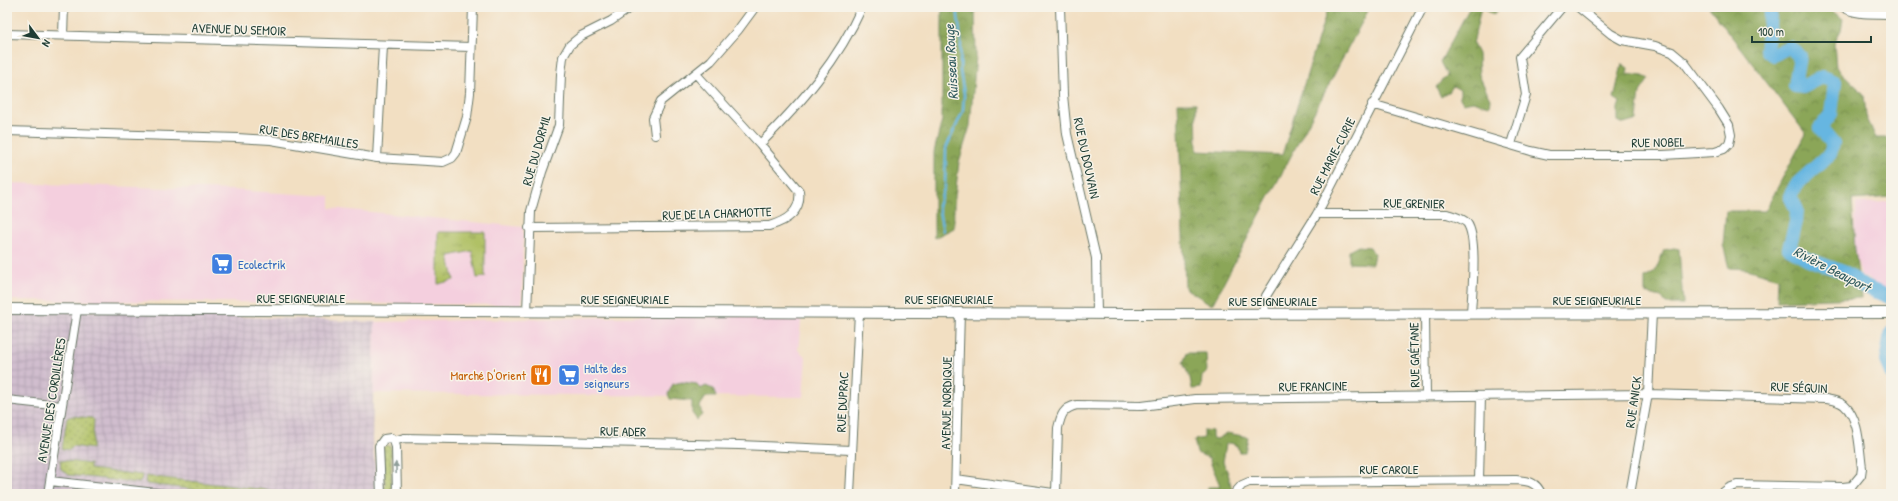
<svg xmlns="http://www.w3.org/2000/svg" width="1898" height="501" font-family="'Patrick Hand',sans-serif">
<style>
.built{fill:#f4cfde}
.industrial{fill:url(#industrial-grid)}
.grass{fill:url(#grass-dots);stroke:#677e4c}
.forest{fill:url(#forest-crowns);stroke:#557246}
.park{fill:url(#park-tufts);stroke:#677e4c}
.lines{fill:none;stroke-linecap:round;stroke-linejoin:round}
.stream{stroke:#66b6e1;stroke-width:2.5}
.river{stroke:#66b6e1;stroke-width:14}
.minor-casing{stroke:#697666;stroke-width:10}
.tertiary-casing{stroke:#697666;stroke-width:12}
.minor{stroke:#fff;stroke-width:8}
.tertiary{stroke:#fff;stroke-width:10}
.oneway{fill:#8f9e9a}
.labels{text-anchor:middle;stroke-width:3;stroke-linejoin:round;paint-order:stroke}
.street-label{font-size:13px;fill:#1f3d34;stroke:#f7f3e8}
.shop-label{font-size:13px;fill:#366cbe;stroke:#f7f3e8;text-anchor:start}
.food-label{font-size:13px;fill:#c56008;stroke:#f7f3e8;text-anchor:end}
.water-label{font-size:14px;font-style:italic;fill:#315b5f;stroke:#f7f3e8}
</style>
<defs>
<pattern id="industrial-grid" width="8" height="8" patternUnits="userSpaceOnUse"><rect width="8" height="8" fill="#d0bdce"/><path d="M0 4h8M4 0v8" fill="none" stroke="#b2a3b2"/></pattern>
<pattern id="grass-dots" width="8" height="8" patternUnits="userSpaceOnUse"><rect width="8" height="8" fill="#afc063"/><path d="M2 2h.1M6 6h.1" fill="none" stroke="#8e9d52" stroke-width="1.8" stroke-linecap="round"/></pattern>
<pattern id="forest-crowns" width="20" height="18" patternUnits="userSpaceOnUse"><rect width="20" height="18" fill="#8ba659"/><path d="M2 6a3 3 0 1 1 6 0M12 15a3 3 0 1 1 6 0" fill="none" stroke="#71884a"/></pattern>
<pattern id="park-tufts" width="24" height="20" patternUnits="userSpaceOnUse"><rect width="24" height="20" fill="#afc063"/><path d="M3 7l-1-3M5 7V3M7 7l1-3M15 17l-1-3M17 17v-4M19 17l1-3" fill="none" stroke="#8e9d52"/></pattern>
</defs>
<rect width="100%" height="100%" fill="#f7f3e8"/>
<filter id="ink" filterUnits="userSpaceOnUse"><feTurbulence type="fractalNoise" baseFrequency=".025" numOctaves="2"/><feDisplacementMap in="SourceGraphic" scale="8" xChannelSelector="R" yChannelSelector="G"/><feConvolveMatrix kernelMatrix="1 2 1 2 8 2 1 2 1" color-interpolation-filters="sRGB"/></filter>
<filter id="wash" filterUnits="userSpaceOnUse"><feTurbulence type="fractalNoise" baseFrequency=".012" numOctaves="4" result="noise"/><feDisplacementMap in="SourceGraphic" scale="16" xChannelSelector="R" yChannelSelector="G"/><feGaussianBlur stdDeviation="0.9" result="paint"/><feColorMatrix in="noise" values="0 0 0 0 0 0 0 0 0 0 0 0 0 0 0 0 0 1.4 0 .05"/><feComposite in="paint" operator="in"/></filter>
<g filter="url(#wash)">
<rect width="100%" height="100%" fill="#f2dfc2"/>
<path class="built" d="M7,183L232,190L330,196V208L523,227L522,305L7,300Z
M1891,202V293L1861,275L1854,247L1856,203Z
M802,313L798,350L806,357L803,397L373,393L375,322Z"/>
<path class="industrial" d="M7,309L77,310L375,322L372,442L379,494H7Z"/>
<path class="grass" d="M72,416L92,418L94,420L92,449L73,446L70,450L62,449L67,418Z
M386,445L390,446L391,449L392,494H385L383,448Z
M60,460L90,464V469L142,475L141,481L139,483L69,475L61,469Z
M146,476L276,491L275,494H233L147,484L145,482Z"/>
<path class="forest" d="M942,7H975L976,56L970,126L959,162L954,205V228L934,238V152L942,120Z
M1328,7H1370L1212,305L1185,288L1178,103H1196L1197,151L1282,155Z
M1470,7H1499L1494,15L1481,7L1473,44L1478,54L1479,75L1490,99L1489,106L1473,101L1463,103L1460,98V90L1453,86L1449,92L1441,97L1436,87L1447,75L1440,62Z
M1709,7H1827L1843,19L1841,30L1834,43L1836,67L1864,94L1866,116L1876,138H1891V197L1852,200L1855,250L1861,298L1777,301L1778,278L1746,269L1729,268L1723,244L1726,211H1765L1806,134Z
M1622,64L1628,68L1627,74L1643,76L1649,79L1640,92L1637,120L1624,124L1618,121V108L1620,102L1614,98Z
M1358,246L1370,247L1374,254L1372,264L1349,263V251Z
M1674,248L1679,249L1683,304H1666L1661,297L1645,293V278L1655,272L1664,250Z
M1187,353H1206L1207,373L1202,376L1201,388L1192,389L1190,378L1183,363Z
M682,382L697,384L700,389L706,386L713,389L716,397H706L700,406L702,415L697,420L692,413V401L670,399L668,394L673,384Z
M1204,430L1212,431V438L1217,439L1227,433L1248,437L1245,452H1239L1237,446L1231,443L1226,444L1223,462L1228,473L1233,494H1207L1208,487H1220C1218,477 1212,469 1209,458L1197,453L1194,440L1204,438Z"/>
<path class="park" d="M438,232H485V277L477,278L472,251L449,256L454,280L438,284Z"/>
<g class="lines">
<path class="stream" d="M943,231L938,206L945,186L946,148L963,111L964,94L960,71L961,42L957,7"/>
<path class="river" d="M1771,7L1766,50L1773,55L1789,47L1800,56L1795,86L1803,87L1822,77L1835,82L1831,114L1820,128L1833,144L1830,154L1796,185L1790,196L1797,210L1796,222L1789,248L1808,259L1846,273L1863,286L1889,297
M1891,333L1886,361L1891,373"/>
</g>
</g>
<g filter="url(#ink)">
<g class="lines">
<g class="minor-casing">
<path id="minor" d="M1060,7L1063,95L1067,134L1096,258L1097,314
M1843,7C1856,16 1876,13 1891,14
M7,34L471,47
M63,35L64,7
M1372,104L1531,151L1549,155H1663L1715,152L1724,149L1729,144L1731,135L1729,125L1719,109L1684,62L1672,52L1655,46L1622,40L1611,34L1578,7
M7,131L237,138L271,140L377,158L443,162L452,158L456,153L467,117L470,93L473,7
M655,135L653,118L661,101L711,61L738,30L755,7
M760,144C801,103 838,61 862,7
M1511,144L1526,95L1520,57L1562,7
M377,158L383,46
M1317,214H1447C1453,216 1462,218 1467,223C1478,238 1472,293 1471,313
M529,228L769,226C786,221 802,212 799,191L760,144L696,74
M527,312L531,211L542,172L559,125L561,74L563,57L570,45L581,36L611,21L631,7
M1425,313L1426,397
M1264,314L1266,296L1317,214L1423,7
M7,400L61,406
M394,441L404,438L739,445L851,450
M956,479L1060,494
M1479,480L1481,396
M50,481L165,494
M1056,493L1058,428C1061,415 1063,408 1077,405L1142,406L1195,399L1648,394L1826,399C1832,400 1839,401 1844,405C1860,419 1859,448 1862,468L1861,475L1852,486L1843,487L1737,485L1729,488L1721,494
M48,494L77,310
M381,494L379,446L384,439L391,438L394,441L396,447L397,494
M850,494L859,312
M955,494L960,312
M1234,494L1242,485L1249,482L1516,480C1528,481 1537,482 1541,494
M1630,494L1648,394L1652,313"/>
</g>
<g class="tertiary-casing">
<path id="tertiary" d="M7,309L1131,314L1891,313"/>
</g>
<use href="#minor" class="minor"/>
<use href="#tertiary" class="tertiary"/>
</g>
<defs><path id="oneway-solid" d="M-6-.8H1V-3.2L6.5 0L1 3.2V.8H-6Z"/></defs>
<use class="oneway" href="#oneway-solid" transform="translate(396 468) rotate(-92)"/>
</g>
<defs>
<g id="supermarket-square" transform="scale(1.15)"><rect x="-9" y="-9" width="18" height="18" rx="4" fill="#3f7fe0" stroke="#f7f3e8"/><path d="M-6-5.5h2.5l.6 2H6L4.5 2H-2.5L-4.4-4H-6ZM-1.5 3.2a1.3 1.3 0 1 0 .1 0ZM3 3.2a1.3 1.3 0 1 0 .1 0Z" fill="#fff"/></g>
<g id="restaurant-square" transform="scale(1.15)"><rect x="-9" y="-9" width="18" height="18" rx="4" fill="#e8710a" stroke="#f7f3e8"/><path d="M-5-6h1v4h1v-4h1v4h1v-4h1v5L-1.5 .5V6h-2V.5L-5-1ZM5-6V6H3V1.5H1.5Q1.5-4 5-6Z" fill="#fff"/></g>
</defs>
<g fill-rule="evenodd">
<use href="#supermarket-square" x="222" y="264"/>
<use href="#restaurant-square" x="541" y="375"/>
<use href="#supermarket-square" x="569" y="375"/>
</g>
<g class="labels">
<g class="street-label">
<text transform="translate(239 29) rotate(2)" y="5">AVENUE DU SEMOIR</text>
<text transform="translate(309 136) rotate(9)" y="5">RUE DES BREMAILLES</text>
<text transform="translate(1658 142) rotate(-1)" y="5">RUE NOBEL</text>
<text transform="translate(536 150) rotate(-74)" y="5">RUE DU DORMIL</text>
<text transform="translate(1332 156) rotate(-63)" y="5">RUE MARIE-CURIE</text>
<text transform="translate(1087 158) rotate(78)" y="5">RUE DU DOUVAIN</text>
<text transform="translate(1414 203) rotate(1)" y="5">RUE GRENIER</text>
<text transform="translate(717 213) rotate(-2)" y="5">RUE DE LA CHARMOTTE</text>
<text x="301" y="303">RUE SEIGNEURIALE</text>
<text x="625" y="304">RUE SEIGNEURIALE</text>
<text x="949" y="304">RUE SEIGNEURIALE</text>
<text x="1597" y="305">RUE SEIGNEURIALE</text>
<text x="1273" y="306">RUE SEIGNEURIALE</text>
<text transform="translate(1414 355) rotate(-91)" y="5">RUE GAÉTANE</text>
<text transform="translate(1313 386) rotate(-1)" y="5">RUE FRANCINE</text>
<text transform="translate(1799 387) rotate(2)" y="5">RUE SÉGUIN</text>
<text transform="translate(51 400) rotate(-81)" y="5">AVENUE DES CORDILLÈRES</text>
<text transform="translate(842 402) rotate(-87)" y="5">RUE DUPRAC</text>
<text transform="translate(1633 402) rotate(-82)" y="5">RUE ANICK</text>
<text transform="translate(946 403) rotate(-89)" y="5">AVENUE NORDIQUE</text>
<text transform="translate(623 431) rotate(1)" y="5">RUE ADER</text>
<text x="1389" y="474">RUE CAROLE</text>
</g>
<g class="shop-label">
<text x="238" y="269">Ecolectrik</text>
<text x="584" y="373">Halte des<tspan x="584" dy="15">seigneurs</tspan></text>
</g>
<g class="food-label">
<text x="526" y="380">Marché D'Orient</text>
</g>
<g class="water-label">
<text transform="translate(951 62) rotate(-93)" y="5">Ruisseau Rouge</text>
<text transform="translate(1832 269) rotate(27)" y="5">Rivière Beauport</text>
</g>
</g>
<rect width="1898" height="501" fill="none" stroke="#f7f3e8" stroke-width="24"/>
<g transform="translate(38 38) rotate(122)" stroke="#f7f3e8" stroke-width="3" paint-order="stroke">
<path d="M0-3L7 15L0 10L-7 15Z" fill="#1f3d34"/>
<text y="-6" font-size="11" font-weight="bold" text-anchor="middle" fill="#1f3d34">N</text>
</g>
<path d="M1752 36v6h119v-6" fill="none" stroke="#1f3d34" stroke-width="2"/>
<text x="1758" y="36" font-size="12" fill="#1f3d34" stroke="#f7f3e8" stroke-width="3" paint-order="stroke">100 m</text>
</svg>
